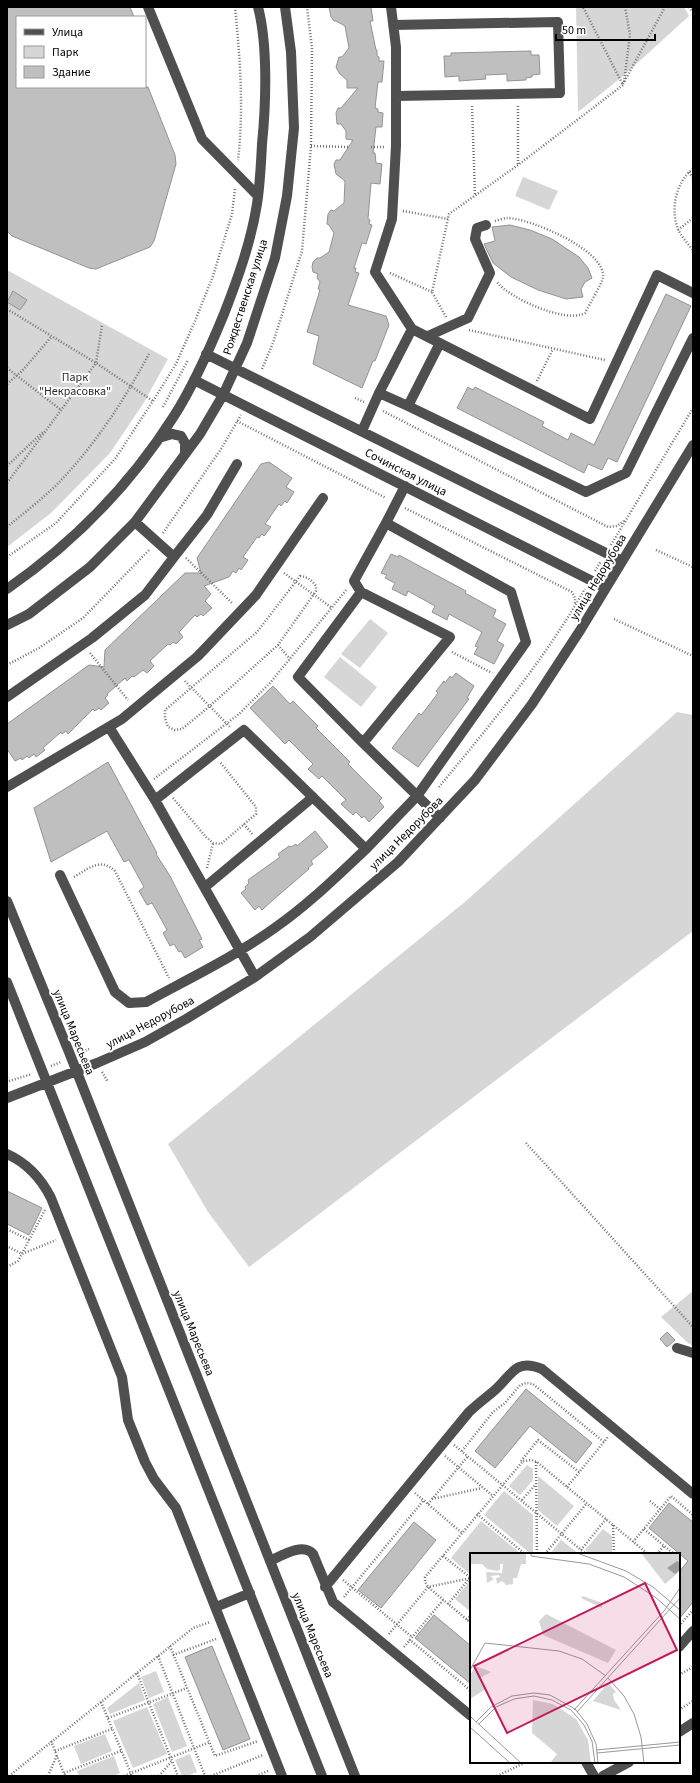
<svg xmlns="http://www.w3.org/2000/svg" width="700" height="1783" font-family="'Source Sans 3',sans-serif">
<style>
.green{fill:#d6d6d6}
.building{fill:#bfbfbf;stroke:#939393}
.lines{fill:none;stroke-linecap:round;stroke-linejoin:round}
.path{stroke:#717171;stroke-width:2.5;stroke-dasharray:1 2;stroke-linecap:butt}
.minor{stroke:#4f4f4f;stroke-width:10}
.labels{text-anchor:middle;stroke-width:4;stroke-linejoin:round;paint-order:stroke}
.street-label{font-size:12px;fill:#000;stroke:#fff}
.park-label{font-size:12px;fill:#2d2d2d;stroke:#fff}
.inset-road{fill:none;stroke:#999;stroke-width:1}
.view{fill:#c2185b;fill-opacity:0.15;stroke:#c2185b;stroke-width:2}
.inset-edge{fill:none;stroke:#000;stroke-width:2}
</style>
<rect width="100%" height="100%" fill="#fff"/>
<path class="green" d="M576,7H684L689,16L622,77L578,112Z
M523,177L558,191L549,210L515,196Z
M7,270L168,359L143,404L110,453L51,513L7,547Z
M370,619L388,633L360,668L341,654Z
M340,657L377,687L361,707L324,677Z
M677,712L693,715V931L249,1267L208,1212L168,1144L466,901Z
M693,1291V1346L688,1343L661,1317Z
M527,1465L533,1469V1480L520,1495L509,1486Z
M538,1476L574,1506L557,1526L538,1510Z
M504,1491L533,1515V1554H531L484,1515Z
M481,1521L521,1554H471V1575L451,1558Z
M603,1529L612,1536V1554H590L585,1550Z
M561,1540L579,1554H550Z
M469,1582L471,1583V1612L455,1599Z
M156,1671L164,1692L149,1698L141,1677Z
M139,1683L145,1700L110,1714L107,1708Z
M168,1697L187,1746L172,1752L153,1704Z
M147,1707L167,1754L133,1768L113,1721Z
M105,1734L112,1751L81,1764L74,1746Z
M190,1754L197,1772L187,1776H182L175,1760Z
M114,1756L120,1773L113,1776H79L77,1771Z"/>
<path class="building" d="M7,7H130L134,17H17V87H148L175,155L176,164L154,241L150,247L96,269L89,268L12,236L7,231Z
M329,7H371L373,21H370L376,50H377V56L379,57V61H384L382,82H378L375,108L378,109V112L383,113L382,127H376L373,153H375L376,163L382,164L380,184L371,183L368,219L370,220L369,224L372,225L366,244L362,243L354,268H356L355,272L359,273L348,305L386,316L389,325L375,361H373L362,388L313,364L319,336L307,332L320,290L318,289L320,282L317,278L318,274L313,272L312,267L313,262L317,258H320L329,252L334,233L329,225L327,224L328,214L331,210L334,211L344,203L345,181L336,174L334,164L336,160H340L353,140L346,139V131L341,124H337L336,113L338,108H341L358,88H347V80L339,73L336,67L339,57H342L349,48L345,26L336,21H334L331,17Z
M531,51V55H539L540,74L532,75V77L526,78V80L507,81V74L485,75L486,79L472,80L459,81V76L445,77L444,56H451V53Z
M510,225L530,230L552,239L579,257L588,268L592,278L585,282L581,289L583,297L566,299L538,290L511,277L493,263L484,244L495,241L492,227Z
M13,291L27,300L20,310L7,302Z
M666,294L691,306L617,462L608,458L602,470L588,464L584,473L457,408L468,387L473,390L475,387L544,422L542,426L568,440L571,433L594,445Z
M269,462L292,478L286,487L294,492L287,503L285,501L281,506L279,504L265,524L271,527L264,536L262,534L259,538L257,537L243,557L248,560L241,570L239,568L236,573L233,571L229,577L204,586L211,594L205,601L212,608L203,616L201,614L197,617L195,615L179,632L183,637L176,644L173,642L170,645L168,644L150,661L154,666L147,673L143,670L134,677L132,676L127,681L125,678L107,694L108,695L105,698L109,703L101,710L99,708L95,711L93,709L68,734L66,731L62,734L61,732L43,748L45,750L36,757L34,754L29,758L27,756L22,760L21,758L15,761L7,749V724L89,665L104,667L105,650L185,573H201L197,558L261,464Z
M391,554L398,557L399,555L423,568L466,591L465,593L496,610L493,617L506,624L497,641L504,645L494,664L474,654L478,647L475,646L482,632L449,614L447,620L432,612L435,606L408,591L406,596L392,589L395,583L385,578L387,575L381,573Z
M456,673L474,686L467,698L469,699L418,767L392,748L419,713L421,715L426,709L438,693L436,691L444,681L445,683L450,676L452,678Z
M273,686L290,704L293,701L318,726L316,728L350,762L348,764L382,798L379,801L384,807L369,822L364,816L362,818L356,812L353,815L341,804L346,800L322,776L319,779L308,769L313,764L289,740L285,744L250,708Z
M108,762L157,853L156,854L170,876L202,939L199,940L203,947L185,958L181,951L179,952L174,944L170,946L163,933L167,930L156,910L152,903L147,905L139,891L144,887L129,860L124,862L107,831L51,862L34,808Z
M315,831L328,847L311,861L313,864L308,868L309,869L273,900L262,910L259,906L255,910L241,893L246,889L245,887L249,883L248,880L280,857L278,854L289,846L291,847L296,844L297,846Z
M7,1191L42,1208L29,1235L7,1224Z
M667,1332L675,1340L667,1347L660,1339Z
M526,1389L592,1443L576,1463L530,1426L495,1468L475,1451Z
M669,1503L693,1522V1602L679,1619V1572L688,1561L649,1528Z
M414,1522L436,1540L381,1608L358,1590Z
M434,1615L471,1646V1684L415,1638Z
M212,1646L250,1739L223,1750L185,1657Z"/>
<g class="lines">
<path class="path" d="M235,7C240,57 244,110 238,160
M689,7L693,12
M624,82L630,35L625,7
M623,84L665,7
M472,106L475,195
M311,146L348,147
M371,147H386
M518,164V105
M693,169C676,181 670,210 678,229C681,236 688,244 693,250
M689,172L693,178
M403,211L448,219
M495,221C499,220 504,218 507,218C529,218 606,250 603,277C602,284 589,305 585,313C566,324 509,298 497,282
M678,230L693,218
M390,273L432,292
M7,309L96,363L153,401
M446,317L432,292L449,214L518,165L623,85L583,7
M469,330L605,360
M7,368L61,410
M262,369L273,343L302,251L311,146L312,48L307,7
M537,381L553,349
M7,384L22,371L52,336
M355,398L364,402
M163,407L188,360
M383,411L608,527L617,526L624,521
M237,421L386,498
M7,466L44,431
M7,483L96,363L102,325
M405,508L572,592L575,598V605
M7,527C26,511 48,495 65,476C99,439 126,397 150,352
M163,533L221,449L241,415
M611,545L693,408
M656,550L693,567
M7,557L56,523L115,459L153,401L176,364L195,321L213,276L232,214L235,189
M186,558L233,604
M595,571L601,561
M284,573L332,608
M300,576C308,577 311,580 316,586V591L278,645L210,706L182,729L175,730L168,727L165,718V710L257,632Z
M614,619L693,656
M278,645L290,659
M452,652L492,673
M90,653L128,700
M7,665L39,648L83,618L150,549
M185,681L230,727
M154,779L239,714L270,683L347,589
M439,787C490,725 545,659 585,589
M173,798L206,837L213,843L221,844L256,814V807L220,762
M244,824L253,835
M207,868L213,843
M74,877C88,869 100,857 115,871L169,978
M80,1053L89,1049
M51,1066L61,1062
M102,1072L108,1082
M7,1077L8,1076
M9,1081L32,1074
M526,1143L693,1327
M7,1229L29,1240L22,1254L7,1246
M29,1240L45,1210
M7,1267L18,1261L22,1254L56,1240
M454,1445L586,1554
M462,1451L493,1412L505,1403L520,1385L526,1383L533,1384L604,1442
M445,1456L493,1496
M521,1461L538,1440L579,1472
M536,1462L537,1554
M567,1487L608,1437
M415,1493L462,1533
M432,1499L482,1488
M522,1500L536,1484
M650,1501L660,1509
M428,1504L468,1456
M477,1514L525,1554
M613,1525L614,1554
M644,1529L674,1554
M633,1542L671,1496L693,1515
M581,1550L606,1519
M545,1554L587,1503
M657,1554L664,1546
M443,1556L471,1578
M679,1558L680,1559L679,1561
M343,1580L412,1637
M344,1597L423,1501
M443,1600L410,1640L471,1691
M448,1604L470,1578
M467,1620L471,1615
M471,1623L428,1587L425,1582V1577L523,1461L532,1460L537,1462L648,1554
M679,1626L693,1610
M389,1634L428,1587L471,1578
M170,1646L215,1756L258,1741
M404,1647L410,1640
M173,1655L216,1639
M158,1656L205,1776
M137,1673L178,1776
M679,1675L693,1667
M101,1702L132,1776
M679,1710L693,1701
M108,1718L187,1688
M51,1741L65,1776
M55,1751L112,1729
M64,1773L121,1751
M9,1776L193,1628L210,1622
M48,1776L57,1755
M124,1776L210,1742
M151,1776H158
M159,1776L172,1761
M211,1776L263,1755
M256,1776L268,1771
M497,1776L526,1762"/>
<path class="minor" d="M148,7L202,139L258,196
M393,25L558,22L560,93L396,96
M412,329L590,419L657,275L693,293
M428,336L468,318L490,273L475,239L477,228L486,225
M206,354L622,561
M194,380L606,588
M379,393L408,406L440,343
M408,406L586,492L626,473L693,338
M362,431L379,393L412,329L375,272L392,219L396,146V47L391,7
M159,438L172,434L181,436L185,443V454
M174,557L207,515L237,464
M7,589C73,543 131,484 174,416C194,385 210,348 224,314C238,278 251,242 257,204C260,185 261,164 262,144C266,105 268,45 258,7
M361,592L354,581L386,523
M7,625L29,614L90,567L135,522L200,434L223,395L247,343L275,258L287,196L294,128L291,52L285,7
M7,697L92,638L145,595L174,557L135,522
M109,727L155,800
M363,743L298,677L361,592L450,637L363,743L440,818
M7,787L122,719L198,656L256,595L323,498
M60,875L115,992L129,1003L146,1002C190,978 236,956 276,927C309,904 337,876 366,849
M205,887L313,797
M7,901L69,1052L355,1776
M255,977L155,800L244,730L366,849L417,796L526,642L511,592L386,523L405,486
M7,982L322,1776
M7,1098L97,1063L145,1042L186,1019L255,977L310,937L398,862L475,780L532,704L581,629L693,445
M7,1154C27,1163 41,1178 51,1198L122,1377L128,1420L145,1462L154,1479L176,1508L282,1776
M677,1348L693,1353
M270,1561C281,1556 303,1542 313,1554L333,1602L471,1716
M325,1587L469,1412C477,1404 487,1397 495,1390C512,1375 515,1358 542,1369L693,1494
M216,1607L250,1593
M679,1647L693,1631
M679,1732L693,1723
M586,1762L594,1776
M603,1776L629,1762"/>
</g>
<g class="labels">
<g class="street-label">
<text transform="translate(245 297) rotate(-72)" y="4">Рождественская улица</text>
<text transform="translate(406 472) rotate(27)" y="4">Сочинская улица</text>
<text transform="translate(598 577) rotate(-59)" y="4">улица Недорубова</text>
<text transform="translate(406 833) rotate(-45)" y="4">улица Недорубова</text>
<text transform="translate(150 1022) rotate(-28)" y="4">улица Недорубова</text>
<text transform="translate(74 1032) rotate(68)" y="4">улица Маресьева</text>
<text transform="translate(194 1333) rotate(68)" y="4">улица Маресьева</text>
<text transform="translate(313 1635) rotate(68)" y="4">улица Маресьева</text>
</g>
<g class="park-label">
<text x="75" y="381">Парк<tspan x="75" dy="14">"Некрасовка"</tspan></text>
</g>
</g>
<g transform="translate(470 1553)">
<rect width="210" height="210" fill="#fff"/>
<path d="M0,0H56V11H51L47,25H43V31L36,32L32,28L27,31L26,25L30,24L29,22L20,23L24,26L17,30L16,19L32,20L33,11H30V17L27,18L17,16L12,11H0ZM171,0H210V10L205,9L202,18L206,20L210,18L195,31ZM113,43L132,50V55L111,45ZM76,61L146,97L138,110L73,82L69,68ZM6,113L21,119L10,125L16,136L0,146V122ZM138,130L146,139L143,141L144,147L151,157L123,148ZM63,147L83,151L106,166L118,187L121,210H80L87,201L62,180Z" fill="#d6d6d6"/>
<path d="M207,8L210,10V17L205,21L197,15Z" fill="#9d9d9d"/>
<path class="inset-road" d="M61,0V3L119,11L154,24L185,44L210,66M107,0L156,18L183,34L210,57M0,117L15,90L89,98L112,106L136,123M138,125L154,143L164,161L171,184L174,210M104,157L194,58L210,35M107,159L210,45M0,163L51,210M6,169L21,154L42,143L64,140L80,142L105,156L117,171L126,191L128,210M9,171L26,154L44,146L64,143L82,147L101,157L114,172L122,188L125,210M0,174L40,210M127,197L210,189M127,200L210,192"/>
<path class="view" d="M175,30L207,97L37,180L4,113Z"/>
<rect width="210" height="210" class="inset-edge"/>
</g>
<rect width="700" height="1783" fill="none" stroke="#000000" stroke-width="16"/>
<rect x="16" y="16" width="130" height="72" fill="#ffffff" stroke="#999999"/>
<rect x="24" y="29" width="20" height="6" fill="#4f4f4f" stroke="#999999"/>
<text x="52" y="36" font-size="12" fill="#000000">Улица</text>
<rect x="24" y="46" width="20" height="12" fill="#d6d6d6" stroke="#999999"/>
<text x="52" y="56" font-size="12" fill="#000000">Парк</text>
<rect x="24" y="66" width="20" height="12" fill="#bfbfbf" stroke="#999999"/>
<text x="52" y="76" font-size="12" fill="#000000">Здание</text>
<path d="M556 34v6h99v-6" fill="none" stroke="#000000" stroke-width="2"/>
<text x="562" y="34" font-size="12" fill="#000000" stroke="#ffffff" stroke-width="3" paint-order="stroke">50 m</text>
</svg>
